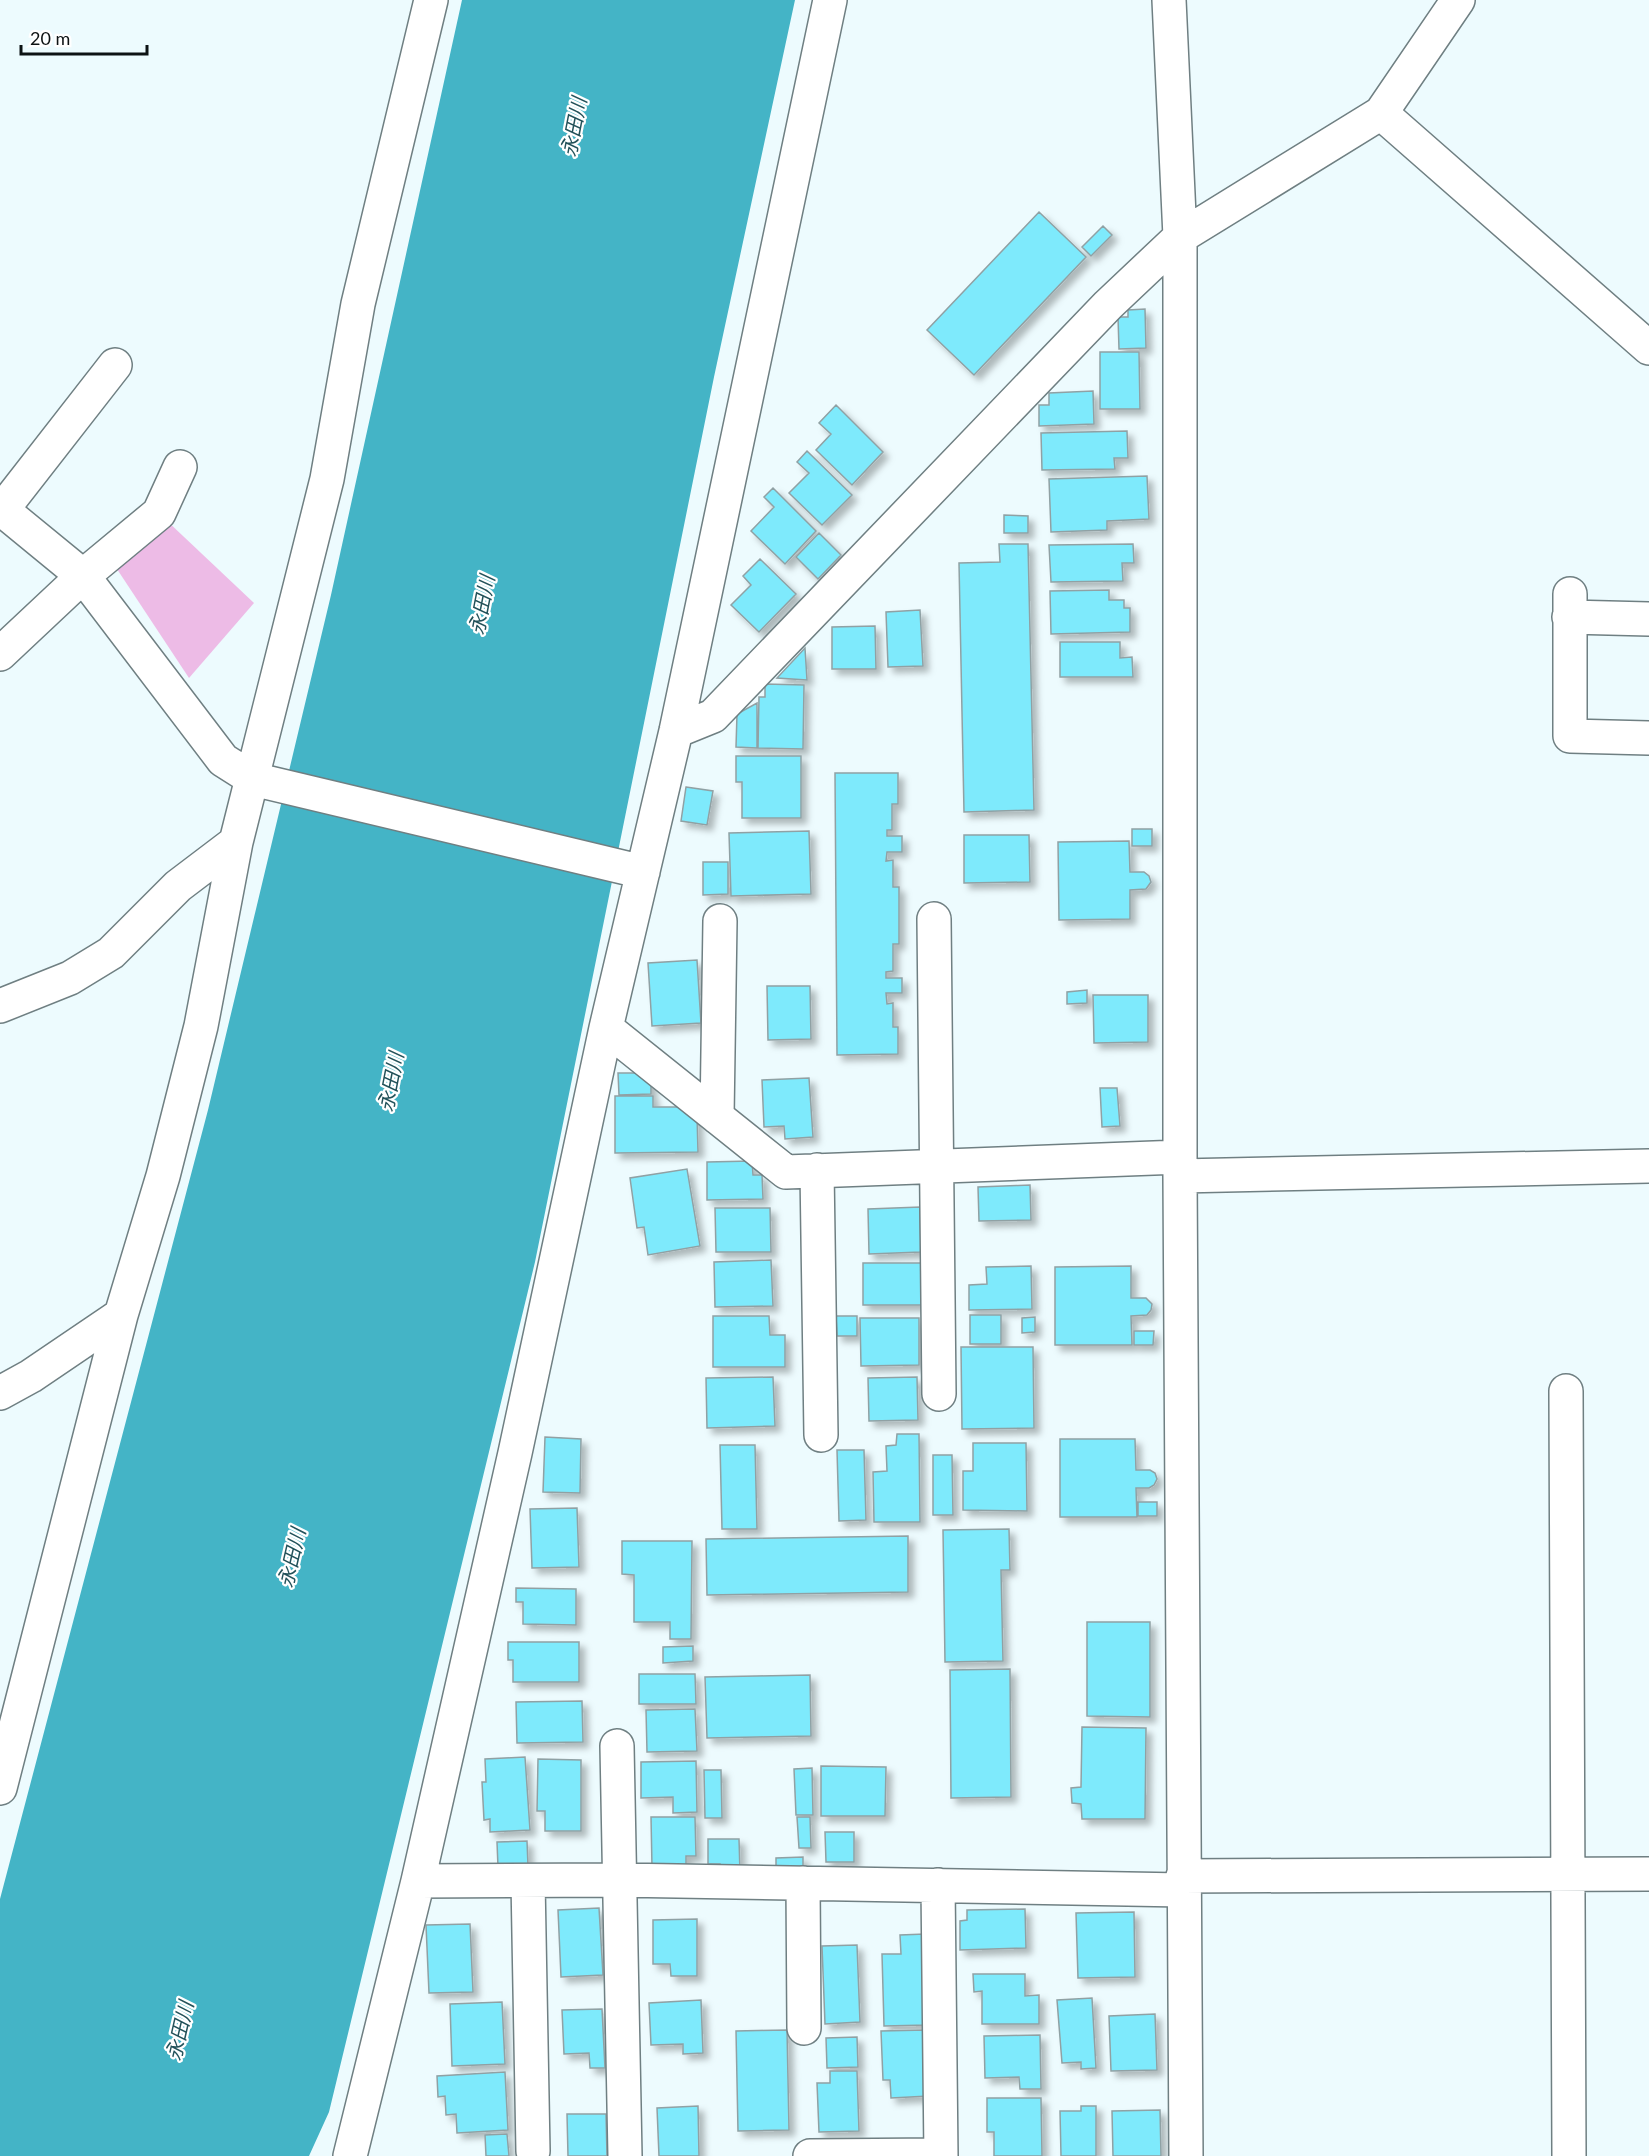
<svg xmlns="http://www.w3.org/2000/svg" width="1649" height="2156" font-family="Lato,'Noto Sans JP',sans-serif">
<style>
.green{fill:#edbbe6}
.water{fill:#44b4c6}
.building{fill:#7eeafc;stroke:#90a1a4;stroke-width:1.5;filter:url(#shadow)}
.lines{fill:none;stroke-linecap:round;stroke-linejoin:round}
.minor-casing{stroke:#6f7f82;stroke-width:36}
.minor{stroke:#fff;stroke-width:33}
.labels{text-anchor:middle;stroke-width:4.5;stroke-linejoin:round;paint-order:stroke}
.water-label{font-size:20px;font-style:italic;fill:#23525a;stroke:#fff}
</style>
<defs>
<filter id="shadow"><feDropShadow dx="5.5" dy="5.5" stdDeviation="3" flood-color="#0004"/></filter>
</defs>
<rect width="100%" height="100%" fill="#edfbfe"/>
<path class="green" d="M165,519L254,603L189,678L111,560Z"/>
<path class="water" d="M462,0H795L714,377L535,1262L329,2112L309,2156H0V1899L208,1110L331,595Z"/>
<path class="building" d="M1039,212L1086,257L974,375L927,330Z
M1103,226L1112,235L1091,256L1082,247Z
M1145,309L1146,348L1119,349L1118,317H1128V310Z
M1100,352H1139L1140,409H1100Z
M1093,391L1094,424L1039,426V405H1049V393Z
M836,405L883,452L852,485L816,450L831,434L819,423Z
M1127,431L1128,458H1114L1115,469L1042,470L1041,433Z
M807,451L852,495L822,525L789,493L809,473L797,462Z
M1147,476L1149,519L1107,521V530L1051,532L1049,479Z
M773,488L816,531L785,564L751,531L774,507L764,497Z
M1004,515L1028,516V533H1004Z
M819,533L841,555L818,579L796,557Z
M999,544H1028L1034,810L964,812L959,563L1000,562Z
M1133,544L1134,563H1122L1123,581L1051,582L1049,545Z
M760,559L796,594L759,632L731,605L751,585L743,576Z
M1109,590V600H1124V608H1130V632L1051,634L1050,591Z
M920,610L923,666L888,667L886,612Z
M875,626L876,669H832V627Z
M1060,642H1120V658L1132,657L1133,677H1060Z
M805,648L807,680L777,678Z
M765,684L804,685L803,749L758,748L759,697H765Z
M757,703V748L736,747L737,714Z
M736,756H801V818H742V782H736Z
M835,773H898V804H892V830H887V836H902V852H887L886,861L893,860V887H899V944H893V971L886,972V978H902V993H886L887,1004L893,1003V1027H898V1054L837,1055Z
M686,787L713,791L707,825L681,821Z
M1132,829H1152V846H1132Z
M809,831L811,894L731,896L729,833Z
M964,835H1029L1030,882L964,883Z
M1129,841L1130,872H1144L1149,876L1151,882L1146,889L1130,890V919L1059,920L1058,842Z
M703,862H728V894L703,895Z
M697,960L701,1023L652,1026L648,963Z
M767,986H810L811,1039L768,1040Z
M1087,990V1003L1067,1004V992Z
M1093,995H1148V1042L1094,1043Z
M618,1073H651V1094L619,1095Z
M809,1078L813,1137L785,1139L784,1126L764,1127L762,1080Z
M1100,1088H1117L1120,1126L1102,1127Z
M615,1096H653V1107H686L697,1116L698,1152L615,1153Z
M752,1161L753,1175H762L763,1199L707,1200V1162Z
M687,1169L700,1246L648,1255L644,1227L637,1228L630,1178Z
M1030,1185L1031,1220L979,1221L978,1187Z
M920,1207L921,1252L869,1254L868,1209Z
M715,1208H770L771,1252H716Z
M771,1260L773,1306L715,1307L714,1262Z
M863,1263H922V1305H863Z
M1031,1266L1032,1309L969,1310V1285L987,1284L986,1267Z
M1131,1266V1298H1146L1152,1304L1151,1310L1147,1315L1131,1316L1132,1345H1055V1267Z
M970,1315H1001V1344H970Z
M713,1316H769L770,1335H785V1367H713Z
M836,1316H857V1336H837Z
M1035,1317V1332L1022,1333V1318Z
M860,1318H919V1365L861,1366Z
M1134,1331H1154L1153,1345H1134Z
M961,1347H1033L1034,1428L962,1429Z
M773,1377L775,1426L707,1428L706,1378Z
M917,1377L918,1420L869,1421L868,1378Z
M897,1434H919L920,1522H874L873,1472L887,1471L886,1446L896,1445Z
M545,1437L581,1439L580,1493L543,1492Z
M1060,1439H1135L1136,1470H1150L1155,1473L1157,1479L1154,1485L1149,1488H1136L1137,1517H1060Z
M973,1443H1026L1027,1511L963,1510V1471H973Z
M720,1445H755L757,1529H722Z
M837,1450H864L866,1520L839,1521Z
M933,1455H952L953,1515H933Z
M1138,1502H1157V1516H1138Z
M577,1508L579,1567L532,1568L530,1509Z
M1009,1529L1010,1570H1001L1003,1661L945,1662L943,1530Z
M908,1536V1592L707,1595L706,1539Z
M622,1541H692L691,1639H670V1622H634V1575L622,1574Z
M516,1588L576,1589V1625L523,1624V1602H516Z
M1087,1622H1150V1717L1087,1716Z
M508,1642H579V1682H513V1660H508Z
M693,1646V1661L663,1663V1647Z
M1010,1669L1011,1797L951,1798L950,1670Z
M639,1674H695L696,1704H639Z
M810,1675L811,1736L707,1738L705,1677Z
M582,1701L583,1742L517,1743L516,1702Z
M695,1709L697,1751L647,1752L646,1710Z
M1082,1727L1146,1728L1145,1819H1082L1081,1804L1072,1803L1071,1788L1081,1787Z
M525,1757L530,1830L490,1832V1819L484,1820L482,1782H486L485,1759Z
M538,1759L581,1760V1831H545V1811H537Z
M696,1761L697,1812L673,1813V1797L641,1798V1762Z
M821,1766L886,1767L885,1816H821Z
M812,1768L813,1815H796L794,1769Z
M704,1770H721L722,1818H705Z
M651,1817H695L696,1856H686V1867H652Z
M797,1817H810L811,1848H799Z
M825,1832H854V1862H826Z
M708,1839H739L740,1873L720,1874V1864H708Z
M527,1841L528,1866L498,1867L497,1842Z
M803,1857V1869L776,1870V1858Z
M599,1908L603,1975L561,1977L558,1910Z
M1025,1909L1026,1948L960,1950V1921L967,1920V1910Z
M1134,1912L1135,1977L1078,1978L1076,1913Z
M697,1919V1976H671L670,1964H653V1920Z
M470,1924L473,1992L429,1993L426,1925Z
M925,1934L928,2025L884,2026L882,1954H901L900,1935Z
M857,1945L860,2022L825,2024L822,1946Z
M973,1974H1025V1996L1039,1995V2024H982V1991L974,1992Z
M1092,1998L1096,2068L1081,2069V2062L1062,2063L1057,2000Z
M701,2000L703,2053L683,2054V2044L651,2045L649,2003Z
M502,2002L505,2064L452,2066L450,2004Z
M602,2009L605,2068H590L589,2053L564,2054L562,2010Z
M1155,2014L1157,2070L1111,2071L1109,2016Z
M787,2030L789,2130L738,2131L736,2031Z
M926,2030L929,2096L891,2098L890,2080H883L881,2031Z
M1040,2035L1041,2089H1020L1019,2077L985,2078L984,2036Z
M857,2037L858,2067L827,2068L826,2038Z
M830,2071H857L859,2131L819,2132L817,2083H830Z
M505,2072L508,2130L457,2133L456,2114L446,2115L445,2096L438,2097L437,2076Z
M987,2098H1041L1042,2156H994V2132H987Z
M698,2106L699,2156H659L657,2108Z
M1081,2106H1096V2156H1061L1060,2111H1081Z
M1160,2110L1161,2156H1113L1112,2111Z
M567,2114H606L607,2156H568Z
M507,2134L509,2156H486L485,2135Z"/>
<g class="lines">
<g class="minor-casing">
<path id="minor" d="M1169,0L1180,237V1176L1186,2156
M1381,113L1649,348
M0,508L83,576L223,760L253,779L643,872
M2,510L115,365
M1570,594V736L1649,738
M1569,617L1649,619
M0,654L83,576L159,513L180,467
M676,731L713,716L1108,305L1180,237L1381,113L1458,0
M934,919L939,1394
M0,1006L70,978L111,953L178,886L236,842
M606,1028L786,1172L1180,1157
M717,1117L720,921
M817,1170L821,1435
M1180,1176L1649,1166
M1566,1391L1569,2156
M0,1393L31,1376L121,1315
M617,1746L625,2156
M0,1788L121,1315L163,1176L201,1026L236,842L327,479L358,304L431,0
M1183,1876L1649,1874
M418,1881L619,1880L1183,1890
M528,1881L533,2151
M803,1883L804,2028
M938,1885L941,2156
M350,2156L418,1881L515,1453L606,1028L676,731L830,0
M810,2156L941,2155"/>
</g>
<use href="#minor" class="minor"/>
</g>
<g class="labels">
<g class="water-label">
<text transform="translate(574 127) rotate(-79)" y="7">永田川</text>
<text transform="translate(482 605) rotate(-79)" y="7">永田川</text>
<text transform="translate(391 1082) rotate(-79)" y="7">永田川</text>
<text transform="translate(292 1558) rotate(-77)" y="7">永田川</text>
<text transform="translate(180 2031) rotate(-77)" y="7">永田川</text>
</g>
</g>
<path d="M21 45v9h126v-9" fill="none" stroke="#0d1314" stroke-width="3"/>
<text x="30" y="45" font-size="18" fill="#0d1314" stroke="#ffffff" stroke-width="4.5" paint-order="stroke">20 m</text>
</svg>
